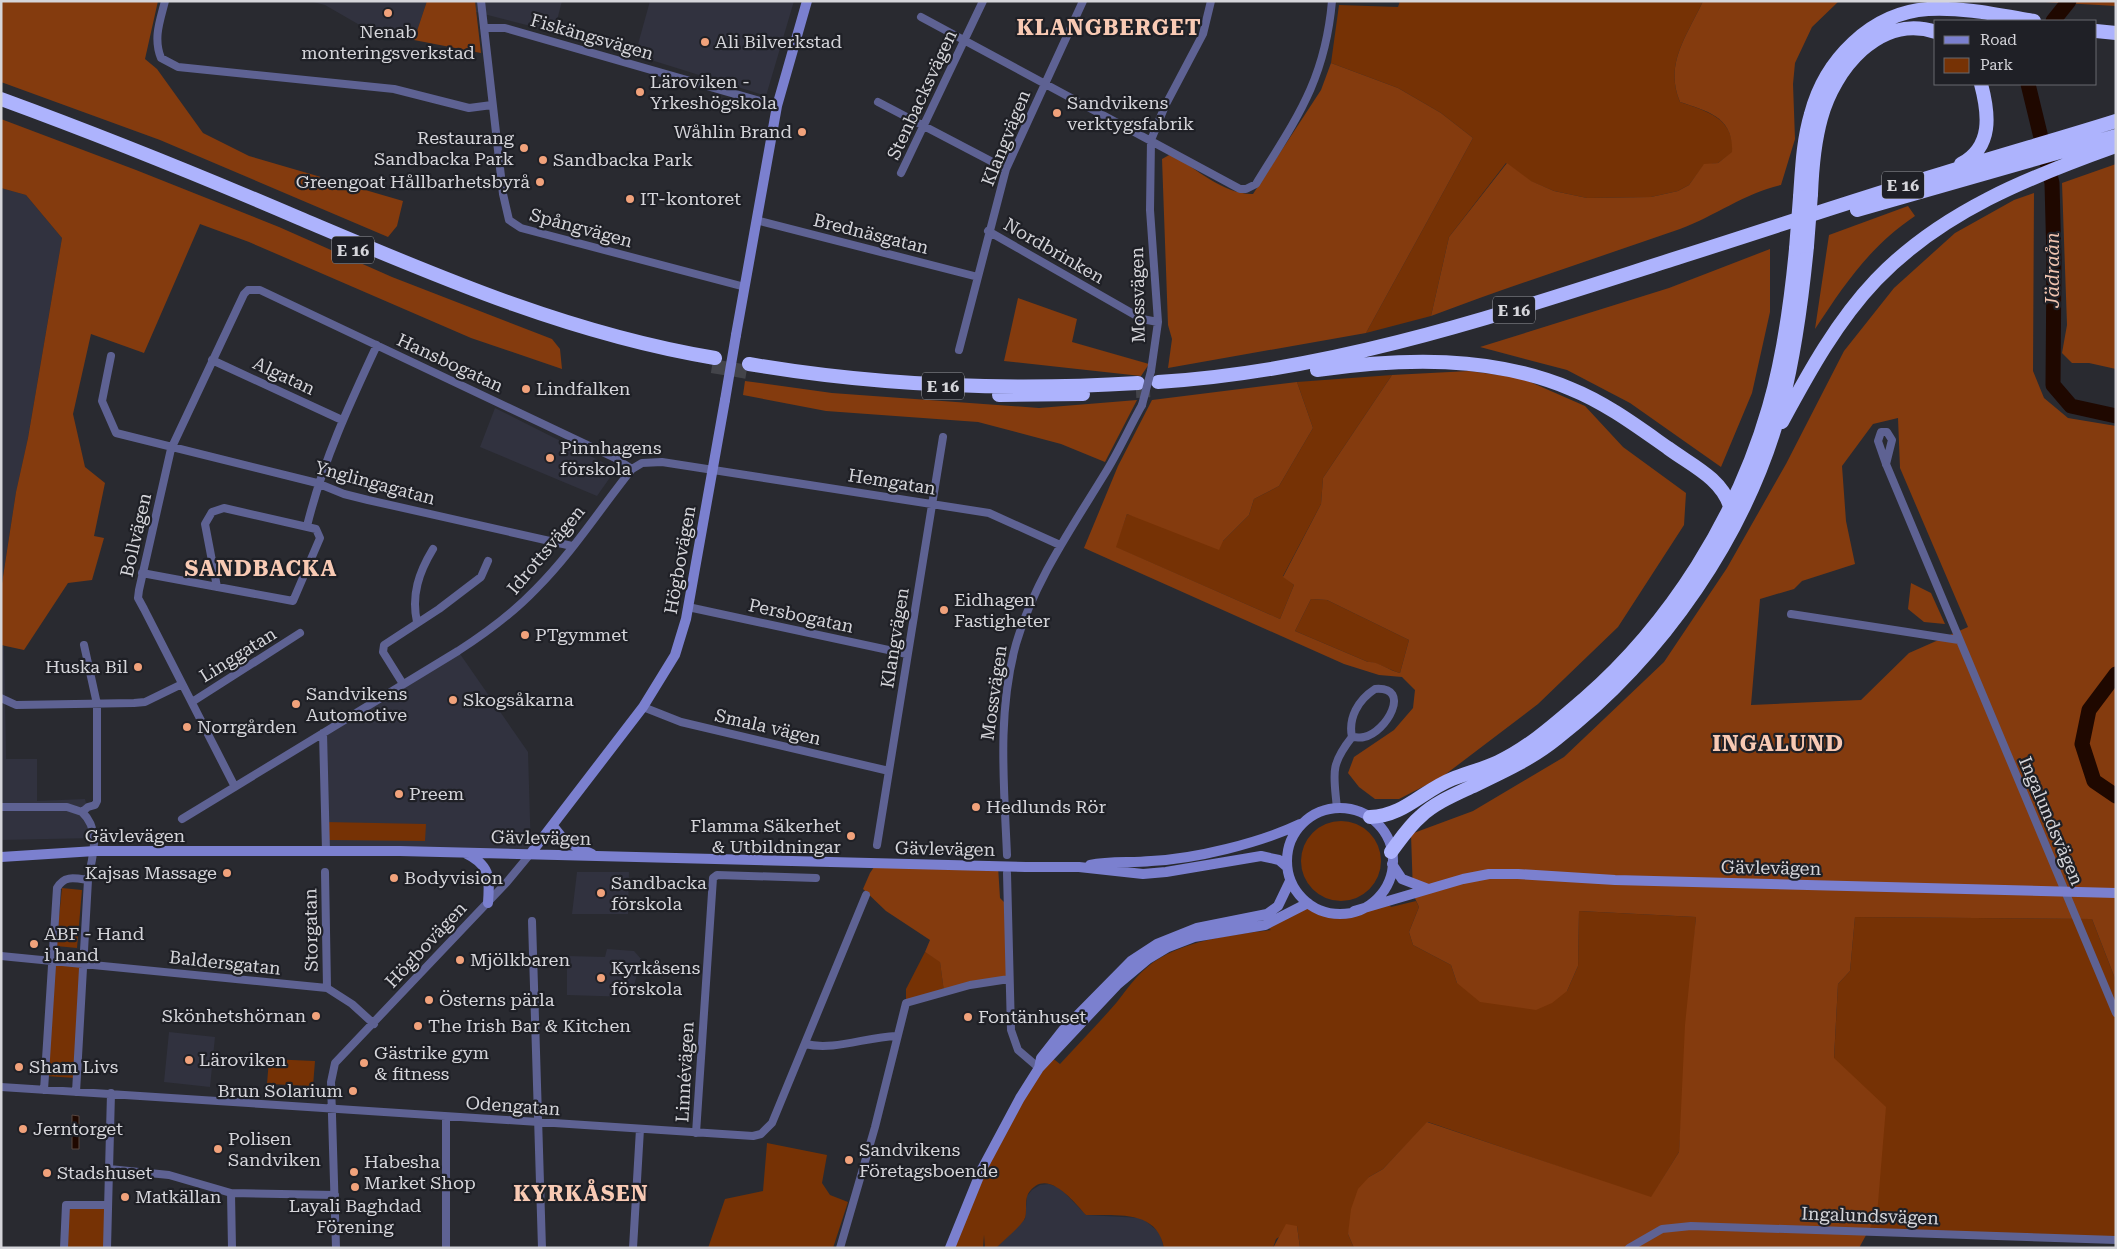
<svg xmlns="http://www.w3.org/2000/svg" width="2117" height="1249" font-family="'Roboto Serif',serif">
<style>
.built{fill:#31323f}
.green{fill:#763205}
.forest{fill:#843b0e;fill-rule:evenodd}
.water{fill:#1f0800;stroke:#564641}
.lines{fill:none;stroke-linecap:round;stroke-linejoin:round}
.river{stroke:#1f0800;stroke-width:15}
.highway-tunnel{stroke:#43444a;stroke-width:14;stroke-dasharray:14 7;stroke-linecap:butt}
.street{stroke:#5e6293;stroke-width:8}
.secondary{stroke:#7b80cf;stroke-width:10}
.highway{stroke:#adb3fd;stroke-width:14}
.street-bridge{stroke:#5e6293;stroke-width:8}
.secondary-bridge{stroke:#7b80cf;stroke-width:10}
.highway-bridge{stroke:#adb3fd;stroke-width:14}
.poi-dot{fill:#f1a27b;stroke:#1f2026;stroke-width:2}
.labels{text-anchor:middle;stroke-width:4.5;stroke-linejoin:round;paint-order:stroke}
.shield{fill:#1f2026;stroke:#9e9fa4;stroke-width:1}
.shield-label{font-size:16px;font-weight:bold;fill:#d5d5da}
.poi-label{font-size:18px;fill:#d5d5da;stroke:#1f2026;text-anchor:start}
.street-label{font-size:18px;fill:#d5d5da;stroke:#1f2026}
.water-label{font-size:19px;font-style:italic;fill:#f0c4b0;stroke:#1f2026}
.district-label{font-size:22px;font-weight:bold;letter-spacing:1px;fill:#f8cab4;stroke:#1f2026}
</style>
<rect width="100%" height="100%" fill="#292a30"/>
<path class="built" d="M309,1H427L414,40L370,31L325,5Z
M475,1H562L554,32L476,12Z
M650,1H794L766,96L635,55Z
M1,188L26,195L62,238L28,438L16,492L1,590Z
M495,408L616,469L597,496L480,447Z
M1,645L4,646L6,759H37V801L85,799L94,838L1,840Z
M458,651L528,752L531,853L326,851L323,733Z
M577,872H629L628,914H572Z
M607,949L634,951L641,959L631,997L567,995V956L605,957Z
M169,1032L215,1037L210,1087L164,1082Z
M1049,1184L1060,1188L1086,1215L1142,1218L1160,1233L1164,1248H996L1025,1219L1027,1196L1032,1190L1040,1185Z"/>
<path class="green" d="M1400,1H1703C1687,36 1664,64 1680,102C1708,112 1733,117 1733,152L1718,163L1704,165L1689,185L1678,191L1651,197L1587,198L1554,191L1530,181L1506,163L1449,237L1431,316L1366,333L1473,138L1441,113L1398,88L1331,63L1339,5L1398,7Z
M1392,375L1323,478L1321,504L1283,576L1294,585L1280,619L1115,547L1127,514L1223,541L1249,515L1254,499L1279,486L1313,428L1297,382Z
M1311,599L1327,600L1409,640L1400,673C1389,670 1378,662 1368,662L1295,631Z
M1301 861a40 40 0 1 1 80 0a40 40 0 1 1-80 0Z
M325,822L426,824L425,841L326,840Z
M62,888L82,890L77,948L56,946Z
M1416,901L1419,907L1409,932L1413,945L1451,965L1457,983L1567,991L1578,966L1579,911L1696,917L1679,1152L1651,1198L1428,1122L1383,1169L1369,1177L1348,1234L1354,1248H1300L1297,1226L1276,1239L1273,1248H1164C1157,1209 1116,1216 1086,1215C1074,1202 1046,1165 1028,1194C1024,1202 1028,1213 1024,1220C1017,1230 1005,1239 996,1248H985L984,1235L983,1248H950L996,1140L1051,1057L1060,1064C1079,1043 1099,1023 1117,1002C1130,985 1141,969 1160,958C1194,939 1232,935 1271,930L1265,925L1308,903C1335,918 1358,910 1387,903L1391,907Z
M1855,917L2092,919L2116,981V1240L1869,1230L1834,1059L1838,984L1850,971Z
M925,952L940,961L944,992L906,1003V989Z
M51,961L82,964L76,1078L45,1076Z
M269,1059L315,1061L313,1086L267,1084Z
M767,1143L827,1155L822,1183L830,1195L848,1202L833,1248H708L725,1199L763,1191Z
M108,1205L107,1248H64L65,1208Z"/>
<path class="forest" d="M1,1H158L145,59L157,69L203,133L249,156L403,201L397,226L388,237L160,140L1,82Z
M427,1H475L481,53L414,40Z
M1703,1H1839L1812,27L1795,63L1793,84L1795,139L1781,185C1745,193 1715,216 1680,229C1597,258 1513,285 1431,316L1449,237L1507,163L1531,181L1554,191L1587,198L1651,197L1678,191L1689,185L1704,164L1718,163L1732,152C1734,117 1707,111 1680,102C1664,64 1687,36 1703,1Z
M2026,1H2116V6Z
M1331,63L1398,88L1441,113L1473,138L1366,333L1168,368L1172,339L1168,325L1162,159L1171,154C1195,168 1225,195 1253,194L1321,90Z
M1,119L136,170L279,227L392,277L552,339L560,349L562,369L471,338L249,242L200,224L144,353L91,334L73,414L85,467L105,483L94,536L104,538L92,580L68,583L24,650L1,645V590L16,492L28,438L62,238L26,195L1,188Z
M2116,164V369L2089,363H2072L2062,353L2067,325L2062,183Z
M2034,193L2033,371L2044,398L2068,418L2116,426V981L2092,919L1855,917L1850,971L1838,984L1834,1058L1886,1107L1877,1215L1859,1248H1354L1348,1234L1351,1209L1358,1189L1369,1177L1383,1169L1427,1122L1651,1197L1679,1152L1685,1025L1696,917L1579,911L1578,966L1567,991L1552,1003L1536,1010L1480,1002L1457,983L1451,965L1413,945L1409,932L1419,907L1413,894L1411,834L1473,811L1564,757L1664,662L1727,568L1786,464L1844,351L1894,288L1955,233L2014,200ZM1898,418L1900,468L1968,627L1909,653L1861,700L1751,705L1760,599L1794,589L1802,581L1855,564L1846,521L1842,466L1873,424Z
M1908,206L1915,216C1869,247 1845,284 1815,329L1829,235Z
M1770,249V312L1752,393L1721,467L1630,403L1567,370L1480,347L1669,288Z
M1018,298L1077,319L1072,342L1149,364L1141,376L1004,361Z
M1469,371L1521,378L1585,406L1623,447L1686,493L1684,525L1618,627L1538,704L1442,777L1399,799H1375L1359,787L1348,773L1354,757L1394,730L1413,708L1415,690L1402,677L1379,675L1344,664L1084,548L1118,466L1152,400L1297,382L1313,428L1279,486L1254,499L1249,515L1223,541L1219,550L1127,514L1116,547L1280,619L1294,585L1283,577L1321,504L1323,478L1392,375ZM1311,599L1327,600L1409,640L1400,673C1388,670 1378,661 1368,662L1295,631Z
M745,381L832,393L1039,408L1137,400L1105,462L1061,444L978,422L826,411L743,395Z
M1911,583L1931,593L1945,624L1924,622L1908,609Z
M876,864L998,866L1000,898L1007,905L1009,979L944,992L940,962L925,952L930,940L886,911L863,889L870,873Z
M1286,1224L1297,1226L1300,1248H1273Z"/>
<path class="water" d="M72,1115L79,1116V1149H72Z"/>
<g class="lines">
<path class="river" d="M2053,21L2069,1
M2028,84L2052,183L2054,260L2053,385L2071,406L2116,416
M2116,674L2089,710L2082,744L2094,781L2116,796"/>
<path class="highway-tunnel" d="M712,366L748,372
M1136,391L1157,390"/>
<path class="street" d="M165,1C160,21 153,38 161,58L178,67L394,89L469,108L492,105
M481,1L503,194L509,220L521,228L745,287
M921,17L1240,189H1246L1256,184C1296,119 1325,81 1332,1
M484,28H505L777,106
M878,102L1006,169
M901,173L983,1
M756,220L978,277
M988,231L1142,319L1158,322
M959,350L1006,169L1083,1
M111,356L102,401L116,433L317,483L344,494L368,500L572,546
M212,360L342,420
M1151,371L1158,322L1150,210L1151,140L1165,106L1203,34L1211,1
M1886,464L1892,440L1887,432H1881L1878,441L1886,464L2116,1013
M307,526C323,461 349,405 377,345
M142,573L293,601L320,538L316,529L224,508L212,512L205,524L217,587
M688,607L907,654
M1791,614L1959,640
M417,622C411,595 419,572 433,549
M403,684L383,652L384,645L439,609L481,577L488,561
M1,698L16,705L134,703L145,702L182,684
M192,702L300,633
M643,707L681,722L889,771
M323,733L326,851
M235,787L144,609L138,598L139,590L171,449L244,294L248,290H260L615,458L632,469
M1,807H67L82,812
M1337,809C1334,774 1329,766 1352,737C1356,737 1360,738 1364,737C1386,733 1413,686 1375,689C1358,700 1348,718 1352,737
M182,819L458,651C486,633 513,613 536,589C572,553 600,509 632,469L642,463L662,462L989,513L1060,545
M877,845L943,437
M1007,855C1004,785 997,713 1016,644C1034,582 1071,529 1104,475C1118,453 1129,428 1142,405
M325,872L327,988L352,1004L374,1024
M1007,873L1011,1030L1018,1050L1039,1068
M532,921L542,1248
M1,956L327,988
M805,1044C834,1051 866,1037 896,1036
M1,1087L753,1136L761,1134L772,1123L866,895
M44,1090L57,888C64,875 75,878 88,880
M76,1092L88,880C92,857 102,831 82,812L88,807L95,805L97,801V704L84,645
M696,1133L713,878L717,875L816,878
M109,1169L169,1175L231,1193L335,1195
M231,1193L232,1248
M64,1248L66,1205H108
M107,1248L111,1093
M336,1248L331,1082L335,1063L507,882L531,853
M446,1248V1117
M633,1248L640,1129
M840,1248L875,1127L906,1003L970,985L1009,979
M1629,1248L1662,1229L1691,1226L2116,1240"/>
<path class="secondary" d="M736,335L777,106L807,1
M1287 861a53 53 0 1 1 106 0a53 53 0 1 1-106 0Z
M553,826L565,841L592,854
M465,853C490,865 490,876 488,903
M531,853L643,707L675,655L686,619L725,400
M1,857L95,851H400L988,866
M1392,864L1402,879L1428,889
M1090,865C1110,861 1131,863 1151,861C1195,859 1260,843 1300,824
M1026,867H1079L1143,874L1166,872L1261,856L1279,860L1287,867
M1354,911L1463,879L1489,874H1518L1615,880L2116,893
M1039,1068L1041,1058L1063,1030L1131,961L1157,944L1197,928L1267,914L1278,906L1290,881
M950,1248L982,1169L1020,1098L1039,1068L1117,985L1148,959L1168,947L1194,937L1265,925L1308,903"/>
<path class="highway" d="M2096,31L2116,33
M1,99C102,136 201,176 299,218C434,275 569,334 715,358
M1961,164C1993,147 1989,114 1981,84
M1811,194C1812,168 1814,143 1821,118C1834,70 1879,13 1936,32
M1800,197C1802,169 1803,141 1811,114C1825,60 1871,13 1928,9C1964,7 1999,15 2034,21
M1857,210L2116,136
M749,364C878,386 1007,391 1138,383
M1317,370C1402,358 1491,355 1571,389C1606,403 1638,427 1668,448C1691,465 1721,478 1730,506
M1158,382C1337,371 1507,312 1677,258C1766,230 1854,200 1944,173C2001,155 2059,139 2116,121
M999,395L1083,394
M1782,422C1809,372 1837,321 1876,280C1941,212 2029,177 2116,146
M1370,817C1404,816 1422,791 1452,779C1467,773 1483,769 1498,762C1530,747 1557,722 1584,699C1671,623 1737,518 1769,407C1784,355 1791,302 1796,249
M1391,852C1400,840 1409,826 1421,816C1435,803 1454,795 1471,787C1500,773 1530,760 1556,739C1662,657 1748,534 1782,403C1795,352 1802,298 1807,246"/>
<path class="street-bridge" d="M1142,405L1151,371"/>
<path class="secondary-bridge" d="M725,400L736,335
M988,866L1026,867"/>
<path class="highway-bridge" d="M1807,246L1811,194
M1796,249L1800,197"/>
</g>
<g class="poi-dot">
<circle cx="388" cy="13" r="5"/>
<circle cx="705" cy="42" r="5"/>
<circle cx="640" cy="92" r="5"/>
<circle cx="1057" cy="113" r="5"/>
<circle cx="802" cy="132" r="5"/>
<circle cx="524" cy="148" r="5"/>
<circle cx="543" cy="160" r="5"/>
<circle cx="540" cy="182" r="5"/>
<circle cx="630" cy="199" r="5"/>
<circle cx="526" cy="389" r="5"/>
<circle cx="550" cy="458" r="5"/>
<circle cx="944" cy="610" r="5"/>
<circle cx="525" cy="635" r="5"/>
<circle cx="138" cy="667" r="5"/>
<circle cx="453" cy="700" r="5"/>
<circle cx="296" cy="704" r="5"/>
<circle cx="187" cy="727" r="5"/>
<circle cx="399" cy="794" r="5"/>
<circle cx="976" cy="807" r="5"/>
<circle cx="851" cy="836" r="5"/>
<circle cx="227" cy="873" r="5"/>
<circle cx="394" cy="878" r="5"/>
<circle cx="601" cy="893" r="5"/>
<circle cx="34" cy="944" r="5"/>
<circle cx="460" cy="960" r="5"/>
<circle cx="601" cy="978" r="5"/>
<circle cx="429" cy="1000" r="5"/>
<circle cx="316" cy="1016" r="5"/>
<circle cx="968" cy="1017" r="5"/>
<circle cx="418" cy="1026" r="5"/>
<circle cx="189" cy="1060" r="5"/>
<circle cx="364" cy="1063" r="5"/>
<circle cx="19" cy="1067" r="5"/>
<circle cx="353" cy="1091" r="5"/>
<circle cx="23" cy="1129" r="5"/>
<circle cx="218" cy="1149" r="5"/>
<circle cx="849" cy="1160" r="5"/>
<circle cx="354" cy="1172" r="5"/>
<circle cx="47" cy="1173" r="5"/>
<circle cx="355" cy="1187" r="5"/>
<circle cx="125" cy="1197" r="5"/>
</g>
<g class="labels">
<g class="shield">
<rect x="1882" y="171.5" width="42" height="27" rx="4"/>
<rect x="332" y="236.5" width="42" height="27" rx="4"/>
<rect x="1493" y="296.5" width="42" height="27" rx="4"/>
<rect x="922" y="372.5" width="42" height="27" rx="4"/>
</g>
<g class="shield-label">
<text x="1903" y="191">E 16</text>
<text x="353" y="256">E 16</text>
<text x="1514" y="316">E 16</text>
<text x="943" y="392">E 16</text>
</g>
<g class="poi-label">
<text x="388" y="38" text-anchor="middle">Nenab<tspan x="388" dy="21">monteringsverkstad</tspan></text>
<text x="715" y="48">Ali Bilverkstad</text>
<text x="650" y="88">Läroviken -<tspan x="650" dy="21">Yrkeshögskola</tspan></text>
<text x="1067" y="109">Sandvikens<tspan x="1067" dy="21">verktygsfabrik</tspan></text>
<text x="792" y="138" text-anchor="end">Wåhlin Brand</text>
<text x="514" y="144" text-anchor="end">Restaurang<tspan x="514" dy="21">Sandbacka Park</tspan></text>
<text x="553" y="166">Sandbacka Park</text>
<text x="530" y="188" text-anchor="end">Greengoat Hållbarhetsbyrå</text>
<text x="640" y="205">IT-kontoret</text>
<text x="536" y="395">Lindfalken</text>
<text x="560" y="454">Pinnhagens<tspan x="560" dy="21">förskola</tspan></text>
<text x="954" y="606">Eidhagen<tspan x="954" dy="21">Fastigheter</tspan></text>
<text x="535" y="641">PTgymmet</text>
<text x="128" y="673" text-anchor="end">Huska Bil</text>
<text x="306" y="700">Sandvikens<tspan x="306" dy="21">Automotive</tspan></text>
<text x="463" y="706">Skogsåkarna</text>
<text x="197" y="733">Norrgården</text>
<text x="409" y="800">Preem</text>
<text x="986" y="813">Hedlunds Rör</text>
<text x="841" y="832" text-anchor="end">Flamma Säkerhet<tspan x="841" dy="21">&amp; Utbildningar</tspan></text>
<text x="217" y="879" text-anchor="end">Kajsas Massage</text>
<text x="404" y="884">Bodyvision</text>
<text x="611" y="889">Sandbacka<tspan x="611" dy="21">förskola</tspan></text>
<text x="44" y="940">ABF - Hand<tspan x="44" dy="21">i hand</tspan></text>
<text x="470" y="966">Mjölkbaren</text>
<text x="611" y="974">Kyrkåsens<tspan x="611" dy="21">förskola</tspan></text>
<text x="439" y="1006">Österns pärla</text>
<text x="306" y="1022" text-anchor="end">Skönhetshörnan</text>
<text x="978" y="1023">Fontänhuset</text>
<text x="428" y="1032">The Irish Bar &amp; Kitchen</text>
<text x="374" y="1059">Gästrike gym<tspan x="374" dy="21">&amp; fitness</tspan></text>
<text x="199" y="1066">Läroviken</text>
<text x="29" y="1073">Sham Livs</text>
<text x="343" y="1097" text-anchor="end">Brun Solarium</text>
<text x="33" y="1135">Jerntorget</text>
<text x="228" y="1145">Polisen<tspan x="228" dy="21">Sandviken</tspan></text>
<text x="859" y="1156">Sandvikens<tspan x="859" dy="21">Företagsboende</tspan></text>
<text x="364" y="1168">Habesha<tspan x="364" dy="21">Market Shop</tspan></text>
<text x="57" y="1179">Stadshuset</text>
<text x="135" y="1203">Matkällan</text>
<text x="355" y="1212" text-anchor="middle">Layali Baghdad<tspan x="355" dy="21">Förening</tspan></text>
</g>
<g class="street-label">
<text transform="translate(592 37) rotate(16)" y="6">Fiskängsvägen</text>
<text transform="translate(922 95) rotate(-65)" y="6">Stenbacksvägen</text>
<text transform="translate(1006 138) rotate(-68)" y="6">Klangvägen</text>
<text transform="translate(581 228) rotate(15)" y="6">Spångvägen</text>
<text transform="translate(871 234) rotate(14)" y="6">Brednäsgatan</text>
<text transform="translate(1054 251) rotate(30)" y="6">Nordbrinken</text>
<text transform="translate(1138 295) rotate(-91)" y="6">Mossvägen</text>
<text transform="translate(450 363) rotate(25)" y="6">Hansbogatan</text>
<text transform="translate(284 376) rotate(25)" y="6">Algatan</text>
<text transform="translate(892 482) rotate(9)" y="6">Hemgatan</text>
<text transform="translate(375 483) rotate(15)" y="6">Ynglingagatan</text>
<text transform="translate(136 535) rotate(-77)" y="6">Bollvägen</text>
<text transform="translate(546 550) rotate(-50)" y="6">Idrottsvägen</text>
<text transform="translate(680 560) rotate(-80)" y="6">Högbovägen</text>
<text transform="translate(801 616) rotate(12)" y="6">Persbogatan</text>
<text transform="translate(895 638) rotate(-81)" y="6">Klangvägen</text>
<text transform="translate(238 655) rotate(-32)" y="6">Linggatan</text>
<text transform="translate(994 693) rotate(-82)" y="6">Mossvägen</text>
<text transform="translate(768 727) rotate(13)" y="6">Smala vägen</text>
<text transform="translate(2051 821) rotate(67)" y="6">Ingalundsvägen</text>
<text x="135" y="842">Gävlevägen</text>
<text transform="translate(541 838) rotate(1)" y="6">Gävlevägen</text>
<text transform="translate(945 849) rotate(1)" y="6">Gävlevägen</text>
<text transform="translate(1771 868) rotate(1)" y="6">Gävlevägen</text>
<text transform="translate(311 930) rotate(-91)" y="6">Storgatan</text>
<text transform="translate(426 945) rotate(-47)" y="6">Högbovägen</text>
<text transform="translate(225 963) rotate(6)" y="6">Baldersgatan</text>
<text transform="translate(685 1072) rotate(-87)" y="6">Linnévägen</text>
<text transform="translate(513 1106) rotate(4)" y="6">Odengatan</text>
<text transform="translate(1870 1216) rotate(2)" y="6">Ingalundsvägen</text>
</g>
<g class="water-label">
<text transform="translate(2052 270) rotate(-90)" y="7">Jädraån</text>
</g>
<g class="district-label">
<text x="1109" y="35">KLANGBERGET</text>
<text x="261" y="576">SANDBACKA</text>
<text x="1778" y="751">INGALUND</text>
<text x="581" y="1201">KYRKÅSEN</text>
</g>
</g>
<rect width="2117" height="1249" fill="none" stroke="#d5d5da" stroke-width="5"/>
<rect x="1934" y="20" width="162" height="65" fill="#1f2026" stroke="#68686e"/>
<rect x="1944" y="36" width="25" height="8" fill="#7b80cf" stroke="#68686e"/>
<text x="1980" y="45" font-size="15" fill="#d5d5da">Road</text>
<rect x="1944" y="58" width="25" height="15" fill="#763205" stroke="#68686e"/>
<text x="1980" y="70" font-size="15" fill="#d5d5da">Park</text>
</svg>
